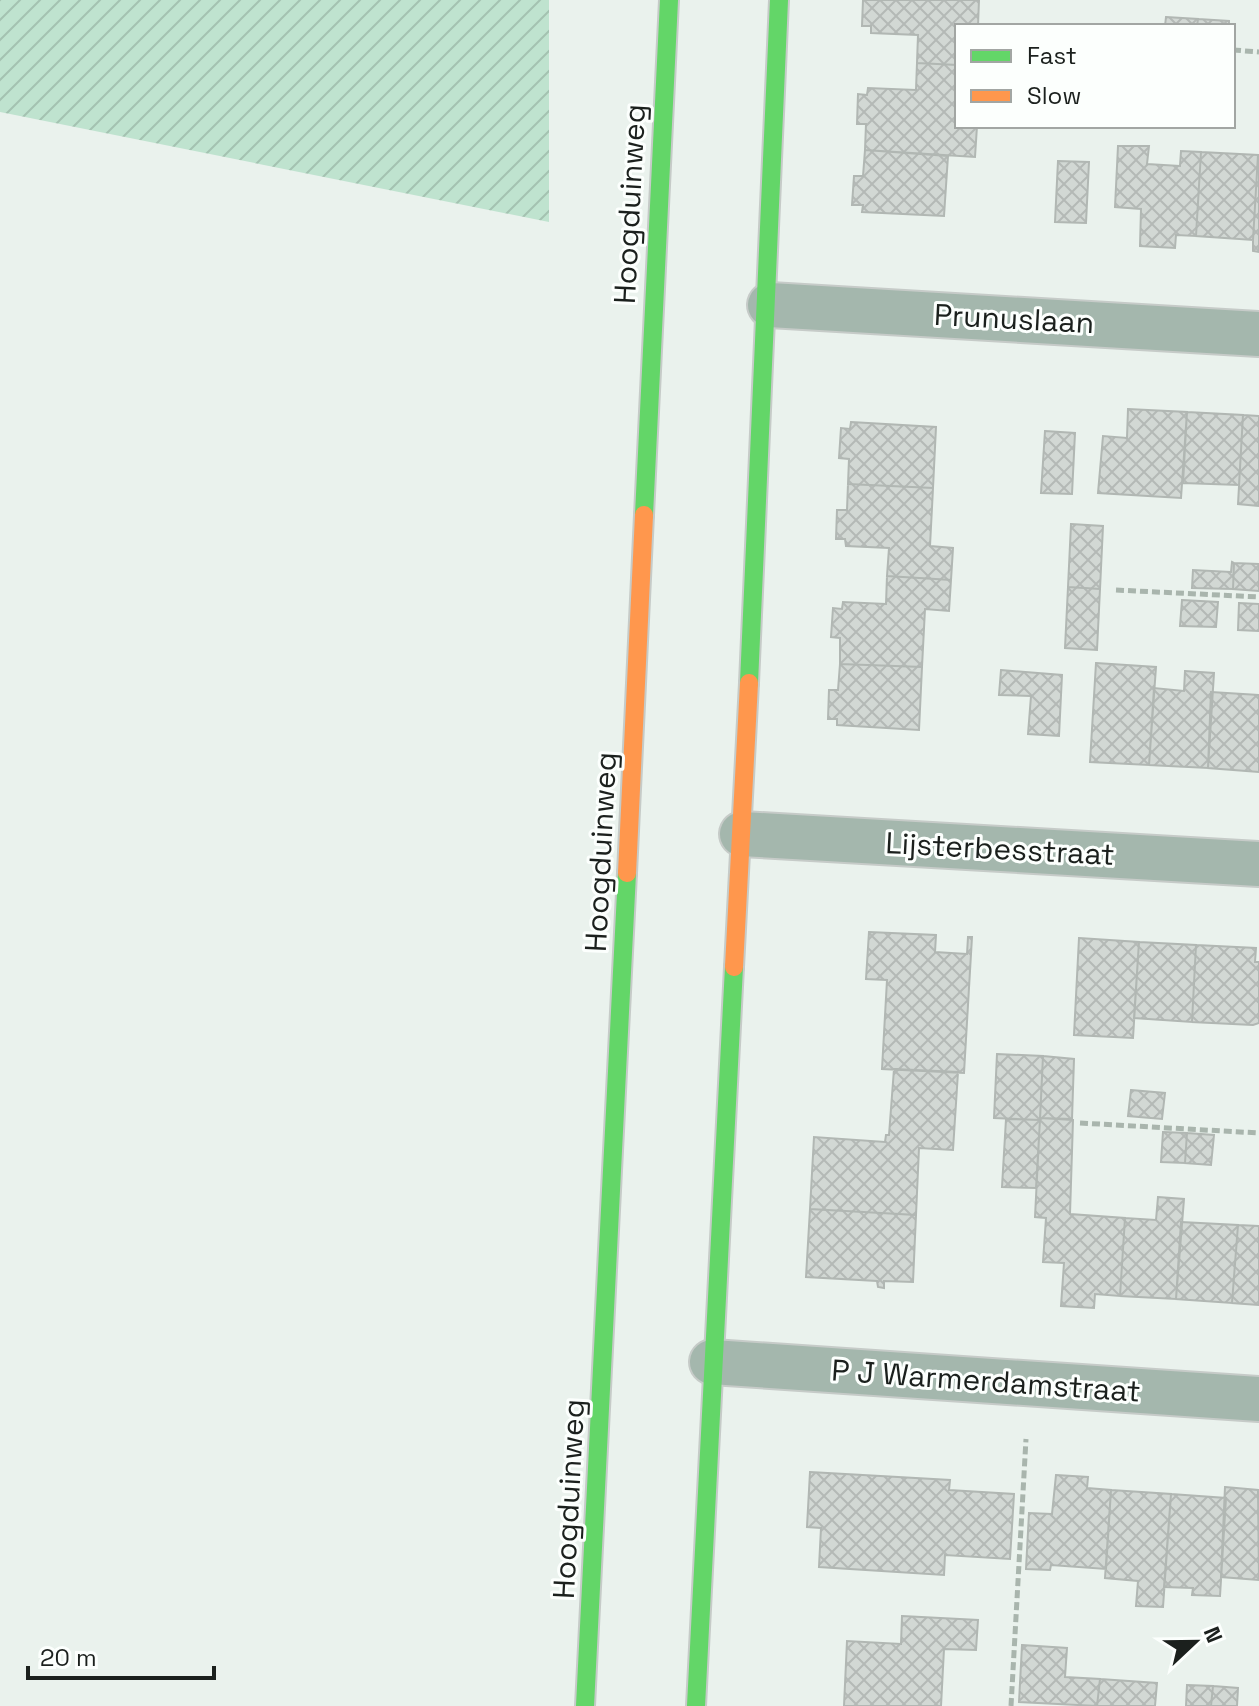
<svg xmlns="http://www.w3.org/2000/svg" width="1259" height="1706" font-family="'Space Grotesk',sans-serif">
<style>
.garden{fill:url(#garden-furrows)}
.building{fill:url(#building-cross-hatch);stroke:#b1b7b3;stroke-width:2}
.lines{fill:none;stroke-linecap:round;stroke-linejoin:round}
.street-casing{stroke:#c6cbc8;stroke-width:48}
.fast-casing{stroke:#c6cbc8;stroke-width:22}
.slow-casing{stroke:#c6cbc8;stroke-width:22}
.path{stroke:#a9b5ad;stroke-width:5;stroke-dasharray:8 4;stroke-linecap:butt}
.street{stroke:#a4b7ad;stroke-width:44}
.fast{stroke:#63d668;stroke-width:18}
.slow{stroke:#ff974d;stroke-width:18}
.labels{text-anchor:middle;stroke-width:6;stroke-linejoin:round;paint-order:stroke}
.street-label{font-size:30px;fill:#1b201d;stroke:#fcfffd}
</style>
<defs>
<pattern id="garden-furrows" width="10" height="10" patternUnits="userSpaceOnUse" patternTransform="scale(2)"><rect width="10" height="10" fill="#bfe3cf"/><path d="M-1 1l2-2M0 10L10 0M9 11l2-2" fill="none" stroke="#a4c2b1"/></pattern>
<pattern id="building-cross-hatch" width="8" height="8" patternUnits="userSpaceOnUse" patternTransform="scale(2)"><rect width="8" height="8" fill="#d2d8d4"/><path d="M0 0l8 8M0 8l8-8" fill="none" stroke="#b4b9b6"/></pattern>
</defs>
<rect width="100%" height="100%" fill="#eaf2ed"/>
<path class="garden" d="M0,0H549V222L0,112Z"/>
<path class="building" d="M863,0H979L978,26H957V65L917,63L918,35L871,33V26H862Z
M1166,17L1198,19L1197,26H1165Z
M1198,19L1229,21V26H1197Z
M917,63L957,65V126H977L975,157L865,150L866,124H857L858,94L867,95L868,88L916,90Z
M1118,146H1149L1147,164L1180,166L1181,151L1201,152L1196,236L1176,235L1175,248L1140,246L1141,209L1115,207Z
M865,150L948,156L944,216L862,212L863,205H852L854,176H863Z
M1201,152L1258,155L1253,240L1196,236Z
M1258,155H1259V252L1253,251V240Z
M1058,161L1089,162L1086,223L1055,222Z
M1128,409L1187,412L1181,498L1098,493L1103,436L1127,438Z
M1187,412L1243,415L1239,485L1183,483Z
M1243,415L1259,416V506L1238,504Z
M851,422L936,427L933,488L848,484L849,459L839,458L841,428L850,429Z
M1045,431L1075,433L1072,494L1041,493Z
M848,484L933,488L930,546L953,548L951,580L887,576L889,548L846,546L845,539H836L837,510H847Z
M1071,524L1103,526L1100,589L1068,587Z
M1232,562L1234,563L1233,589L1192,588L1193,570L1231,572Z
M1234,563L1259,564V591L1233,589Z
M887,576L951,580L949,611L925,609L922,667L840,664V638L831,637L833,608L842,609L843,602L886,604Z
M1068,587L1100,589L1097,650L1065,648Z
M1182,600L1218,602L1216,627L1180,626Z
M1239,603L1259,604V631L1238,630Z
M1096,663L1156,667L1149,765L1090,762Z
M840,664L922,667L919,730L837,725V719H828L829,690H838Z
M1001,670L1062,675L1059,736L1028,734L1031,696L999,695Z
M1185,671L1214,673L1208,768L1149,765L1154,688L1184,691Z
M1211,692L1259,695V772L1208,768Z
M869,932L936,935L935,952L967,954L968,937H972L964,1073L882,1069L887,980L866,979Z
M1079,938L1139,942L1133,1038L1074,1035Z
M1139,942L1196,945L1192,1022L1134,1018Z
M1196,945L1256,948L1255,962H1259V1023L1253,1025L1192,1022Z
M997,1054L1043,1056L1040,1120L994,1118Z
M1043,1056L1074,1059L1072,1119L1040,1118Z
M894,1069L958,1072L953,1150L919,1148L916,1215L810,1209L814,1137L885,1142L886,1135H889Z
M1131,1090L1165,1093L1162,1119L1128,1116Z
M1040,1118L1073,1120L1070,1214L1125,1218L1120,1296L1095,1294L1094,1308L1061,1306L1064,1263L1043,1262L1046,1218L1035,1217Z
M1006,1119L1040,1120L1036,1188L1002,1187Z
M1163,1132L1187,1133L1185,1163L1161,1162Z
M1187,1133L1214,1135L1211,1165L1185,1163Z
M1158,1197L1184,1199L1176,1299L1120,1296L1125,1218L1156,1220Z
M810,1209L916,1215L913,1282L884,1281V1288L878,1287L877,1281L806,1277Z
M1181,1222L1238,1225L1232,1303L1176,1299Z
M1238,1225L1259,1226V1305L1232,1303Z
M810,1472L950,1480L949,1490L1014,1494L1010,1559L945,1555L944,1575L819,1567L821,1528L807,1527Z
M1056,1475L1088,1477L1087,1488L1111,1490L1106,1569L1051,1565L1050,1570L1026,1569L1029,1513L1052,1514Z
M1225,1487L1258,1490L1259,1580L1221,1577Z
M1111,1490L1171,1494L1163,1607L1136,1606L1138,1581L1105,1578Z
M1171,1494L1226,1498L1220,1596L1192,1595L1193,1588L1164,1587Z
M902,1616L978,1620L976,1650L944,1649L941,1706H844L847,1641L901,1644Z
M1022,1645L1067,1648L1065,1677L1100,1679L1097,1706L1019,1702Z
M1100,1679L1157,1683L1155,1706H1097Z
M1187,1685L1213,1686L1211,1706H1186Z
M1213,1686L1238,1688L1237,1706H1211Z"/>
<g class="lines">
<g class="street-casing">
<path id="street" d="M770,305L1259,334
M742,834L1259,864
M712,1362L1259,1399"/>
</g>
<g class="fast-casing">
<path id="fast" d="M644,515L669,0
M749,683L779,0
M585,1706L627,873
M696,1706L734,967"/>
</g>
<g class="slow-casing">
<path id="slow" d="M627,873L644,515
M734,967L749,683"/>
</g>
<path class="path" d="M1233,50L1259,52
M1116,590L1259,597
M1080,1123L1259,1133
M1011,1706L1026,1439"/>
<use href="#street" class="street"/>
<use href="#fast" class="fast"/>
<use href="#slow" class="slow"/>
</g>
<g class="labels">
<g class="street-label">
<text transform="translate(630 204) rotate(-87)" y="10">Hoogduinweg</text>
<text transform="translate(1014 319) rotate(3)" y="10">Prunuslaan</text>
<text transform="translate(1000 849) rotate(3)" y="10">Lijsterbesstraat</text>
<text transform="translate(601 852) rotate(-87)" y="10">Hoogduinweg</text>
<text transform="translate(986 1381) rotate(4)" y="10">P J Warmerdamstraat</text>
<text transform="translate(569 1499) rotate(-87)" y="10">Hoogduinweg</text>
</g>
</g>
<rect x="955" y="24" width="280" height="104" fill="#fcfffd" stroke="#a2a6a3" stroke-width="2"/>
<rect x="971" y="50" width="40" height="12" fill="#63d668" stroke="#a2a6a3" stroke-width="2"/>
<text x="1027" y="64" font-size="24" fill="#1b201d">Fast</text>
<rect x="971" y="90" width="40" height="12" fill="#ff974d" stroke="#a2a6a3" stroke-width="2"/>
<text x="1027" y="104" font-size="24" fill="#1b201d">Slow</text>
<g transform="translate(1195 1642) rotate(68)" stroke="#fcfffd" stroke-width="6" paint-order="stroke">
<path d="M0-6L14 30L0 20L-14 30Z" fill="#1b201d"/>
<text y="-12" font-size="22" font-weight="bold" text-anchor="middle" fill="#1b201d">N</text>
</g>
<path d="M28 1666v12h186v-12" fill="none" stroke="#1b201d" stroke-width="4"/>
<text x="40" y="1666" font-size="24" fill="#1b201d" stroke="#fcfffd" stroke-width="6" paint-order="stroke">20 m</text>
</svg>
